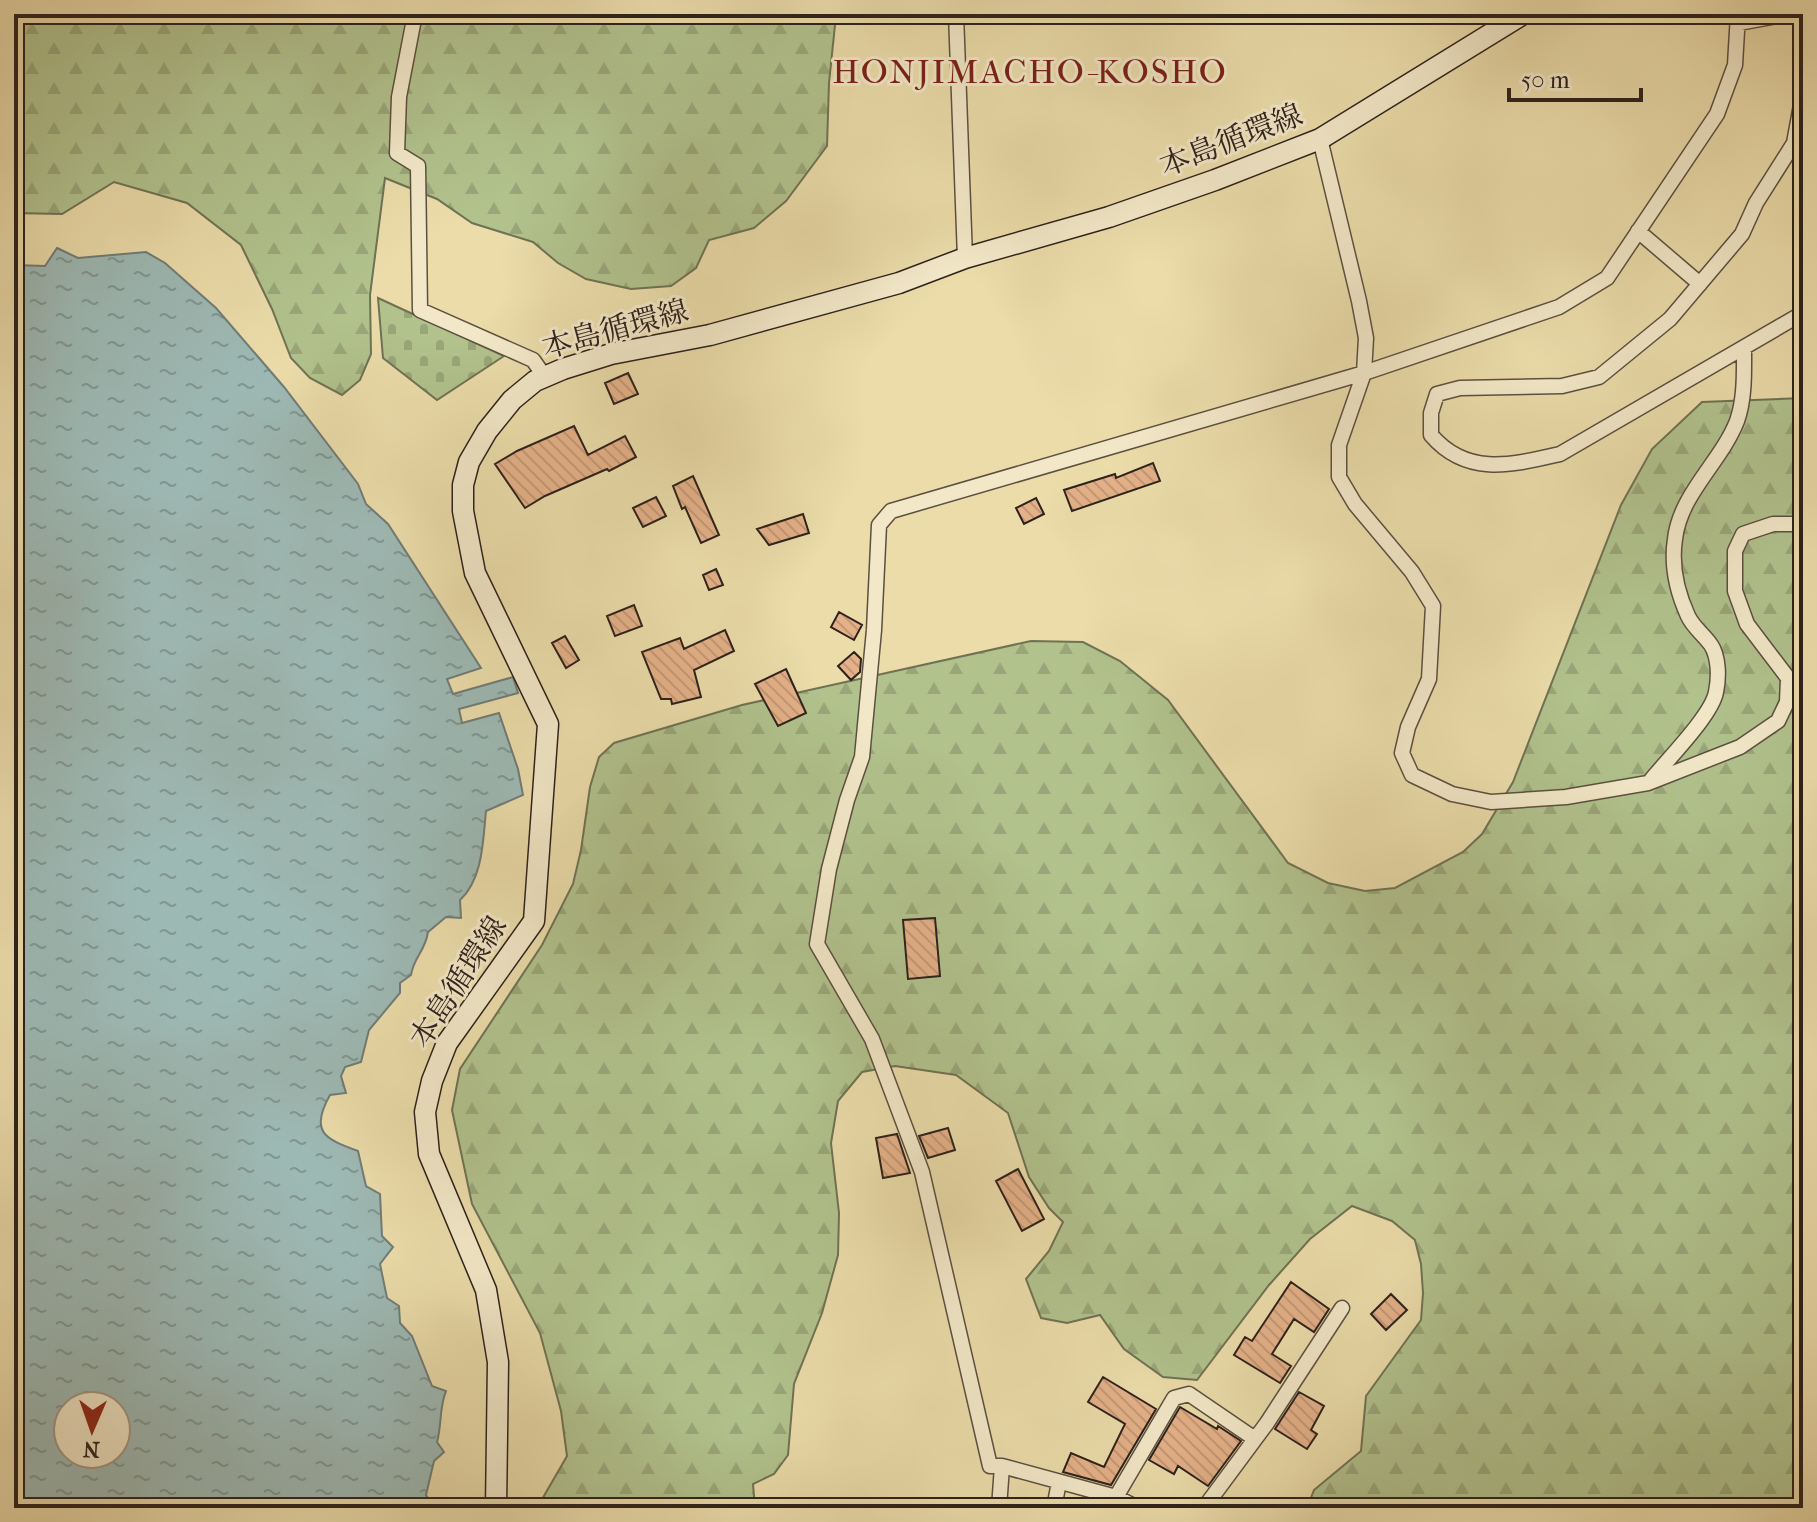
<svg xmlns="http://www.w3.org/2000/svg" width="1817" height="1522" font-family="'IM FELL French Canon','Noto Serif JP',serif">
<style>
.forest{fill:url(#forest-firs);stroke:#6f7254;stroke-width:2}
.cemetery{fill:url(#cemetery-stones);stroke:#6f7254;stroke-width:2}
.water{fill:url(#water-ripples);stroke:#707c77;stroke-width:2;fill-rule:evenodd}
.building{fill:url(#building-back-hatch);stroke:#2d211c;stroke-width:2}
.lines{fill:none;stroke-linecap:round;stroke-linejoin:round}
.minor-casing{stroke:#5c5040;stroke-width:17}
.secondary-casing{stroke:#2d211c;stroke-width:23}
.minor{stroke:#f2e8c8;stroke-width:14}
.secondary{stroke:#f2e8c8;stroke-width:20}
.labels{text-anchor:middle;stroke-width:6;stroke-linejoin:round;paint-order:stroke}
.street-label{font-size:30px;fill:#2d211c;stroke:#f2e8c8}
.quarter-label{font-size:34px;letter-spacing:2px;fill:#7a1f14;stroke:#f2e8c8}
</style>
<defs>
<pattern id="forest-firs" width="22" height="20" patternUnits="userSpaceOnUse" patternTransform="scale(2)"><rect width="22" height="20" fill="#b1c28d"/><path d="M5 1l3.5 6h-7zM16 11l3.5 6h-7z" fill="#99a679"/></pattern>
<pattern id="cemetery-stones" width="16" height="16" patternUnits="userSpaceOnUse" patternTransform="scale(2)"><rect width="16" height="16" fill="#b1c28d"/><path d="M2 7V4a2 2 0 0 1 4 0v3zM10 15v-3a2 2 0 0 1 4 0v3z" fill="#99a679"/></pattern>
<pattern id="water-ripples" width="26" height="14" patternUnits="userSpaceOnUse" patternTransform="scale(2)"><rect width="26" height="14" fill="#9db9b4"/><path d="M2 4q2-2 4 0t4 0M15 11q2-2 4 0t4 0" fill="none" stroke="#809692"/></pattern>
<pattern id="building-back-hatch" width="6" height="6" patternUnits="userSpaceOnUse" patternTransform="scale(2)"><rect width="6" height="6" fill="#e4b189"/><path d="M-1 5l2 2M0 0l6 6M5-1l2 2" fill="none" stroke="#c49876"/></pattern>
</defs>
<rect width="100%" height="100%" fill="#ebdcaa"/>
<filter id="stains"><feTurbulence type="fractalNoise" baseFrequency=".0025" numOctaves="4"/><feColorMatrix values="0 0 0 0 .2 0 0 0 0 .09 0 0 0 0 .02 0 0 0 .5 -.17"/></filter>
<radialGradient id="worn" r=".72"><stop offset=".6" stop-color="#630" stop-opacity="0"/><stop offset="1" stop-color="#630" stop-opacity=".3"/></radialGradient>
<path class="forest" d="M14,14H827L835,25L829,83L827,146L786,201L754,228L709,240L696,268L671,286L631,289L586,279L558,263L533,242L472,223L437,199L385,178L370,295L371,354L360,380L342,395L310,378L291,358L272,309L241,245L187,203L114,182L62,214L14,213Z
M1803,398V1508H1307L1314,1490L1361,1451L1366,1396L1421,1320L1423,1293L1421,1264L1415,1240L1392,1221L1352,1206L1310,1239L1269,1285L1197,1380L1163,1377L1124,1349L1100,1315L1067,1323L1041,1318L1026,1279L1049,1251L1063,1222L1049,1208L1029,1177L1008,1113L956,1075L895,1066L862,1072L838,1101L831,1143L839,1213L838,1255L822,1313L794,1384L788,1455L774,1474L753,1484L755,1508H537L567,1456L561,1411L540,1333L472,1204L452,1110L460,1069L542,945L573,884L581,850L590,787L599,757L614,743L742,705L1031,641L1083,642L1120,661L1168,700L1288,863L1328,883L1365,891L1395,888L1463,852L1482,834L1513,782L1621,505L1652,449L1702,402Z"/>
<path class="cemetery" d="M378,298L504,356L437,400L383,358Z"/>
<path class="water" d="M57,248L78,258L146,252L165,263L216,308L284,387L358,484L366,504L388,524L481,668L447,679L453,694L513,677L518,693L459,709L462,723L499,713L518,769L523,795L486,811C483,840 483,879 460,900L461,918L446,917L428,932C425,952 414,956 411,975L400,983V993L369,1030L361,1062L345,1067L341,1076L346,1093L330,1095C309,1132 325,1139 358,1151L366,1186L380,1194L382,1236L393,1247L380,1264L387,1298L399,1306L400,1323L412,1336L432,1386L446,1391C439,1408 442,1424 437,1442L444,1452L434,1461L426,1495L434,1508H14V265L45,266ZM68,1406H116V1454H68Z"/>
<path class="building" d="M628,373L638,394L614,404L605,383Z
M574,426L588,455L625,436L636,457L609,471L607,469L545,496L525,508L495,464L517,451Z
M1153,463L1160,481L1072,511L1064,490L1115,474L1116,478Z
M693,476L719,535L701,543L685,507L682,509L673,486Z
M656,497L666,516L643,527L633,508Z
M1036,498L1044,514L1024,524L1016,508Z
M803,514L809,533L769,545L757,529Z
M716,569L723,585L709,590L703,575Z
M634,605L642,626L615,636L607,616Z
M839,612L862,625L854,640L831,627Z
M725,630L734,651L694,670L701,697L672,704L671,699H661L642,652L680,638L684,649Z
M565,636L579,660L566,668L552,643Z
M854,652L861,659L860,672L851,680L838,666Z
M786,669L806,713L778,726L755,684Z
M935,918L940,976L908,979L903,920Z
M948,1128L955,1150L928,1158L919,1136Z
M897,1134L910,1173L883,1178L876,1138Z
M1018,1169L1044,1219L1022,1231L996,1181Z
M1291,1282L1329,1309L1314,1332L1294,1319L1272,1354L1291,1366L1280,1383L1234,1355L1245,1337L1252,1341Z
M1391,1294L1407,1310L1386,1330L1371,1314Z
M1103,1377L1156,1409L1111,1485L1063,1472L1071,1453L1104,1467L1125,1424L1088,1402Z
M1299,1392L1324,1406L1311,1430L1317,1434L1307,1449L1275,1429Z
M1180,1407L1217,1429L1218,1426L1241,1441L1208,1486L1178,1466L1174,1474L1149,1460Z"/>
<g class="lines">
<g class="minor-casing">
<path id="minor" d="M415,14L399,97L397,153L418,166L420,310L533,360L545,377
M956,14L965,258
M1739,23L1788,14
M1803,94L1794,143L1756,203L1742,234L1670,319L1599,377L1562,386L1460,388L1437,394L1431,413V435C1467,477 1512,465 1560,454L1803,313
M1320,139L1359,301L1366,338L1364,373L1339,445V477L1355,504L1412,572L1433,606L1429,679L1408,727L1402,753L1412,775L1452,794L1491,802L1566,797L1648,783L1740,747L1778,721L1787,702L1788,678L1747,624L1735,591V551L1743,534L1773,524H1803
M1638,231L1700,284
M1651,780C1667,760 1712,715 1716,692C1719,678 1719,657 1711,645C1704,635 1693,627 1688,616C1677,592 1671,565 1675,539C1680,494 1721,462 1737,421C1745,398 1744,373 1744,348
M999,1508L1002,1466
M1054,1508L1059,1482
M1113,1508L1116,1497L1002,1466H990L922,1172L872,1039L817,944L829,869L847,800L862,757L874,630L879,525L891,511L1364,373L1559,307L1607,278L1717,114L1735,65L1738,14
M1138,1508L1116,1497L1174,1398L1189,1394L1255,1439
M1204,1508L1267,1423L1342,1308"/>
</g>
<g class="secondary-casing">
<path id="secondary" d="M496,1508L498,1362L486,1290L429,1154L425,1112L432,1081L447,1043L534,921L548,724L475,573L463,511V485L469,462L487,431L512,400L535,381L563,369L611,354L710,335L899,283L965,258L1109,217L1215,180L1320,139L1523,14"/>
</g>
<use href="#minor" class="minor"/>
<use href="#secondary" class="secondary"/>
</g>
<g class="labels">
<g class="street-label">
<text transform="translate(1231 140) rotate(-21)" y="10">本島循環線</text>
<text transform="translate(615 329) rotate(-15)" y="10">本島循環線</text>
<text transform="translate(458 982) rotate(-57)" y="10">本島循環線</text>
</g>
<g class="quarter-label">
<text x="1030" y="83">HONJIMACHO-KOSHO</text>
</g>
</g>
<rect width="1817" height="1522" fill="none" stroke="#ebdcaa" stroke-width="48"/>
<rect x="16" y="16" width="1785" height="1490" fill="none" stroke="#2d211c" stroke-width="4"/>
<rect x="24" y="24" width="1769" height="1474" fill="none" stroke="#2d211c" stroke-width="2"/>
<g transform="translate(92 1430) rotate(182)"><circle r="38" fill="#f2e8c8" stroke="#a39883" stroke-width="2"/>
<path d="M0-6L14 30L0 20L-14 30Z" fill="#8f2418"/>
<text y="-12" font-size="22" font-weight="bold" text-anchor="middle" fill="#2d211c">N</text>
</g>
<path d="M1509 88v12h132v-12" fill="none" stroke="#2d211c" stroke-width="4"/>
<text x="1521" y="88" font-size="24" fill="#2d211c" stroke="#f2e8c8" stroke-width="6" paint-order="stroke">50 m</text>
<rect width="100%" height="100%" filter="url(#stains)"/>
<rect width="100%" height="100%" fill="url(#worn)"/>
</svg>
